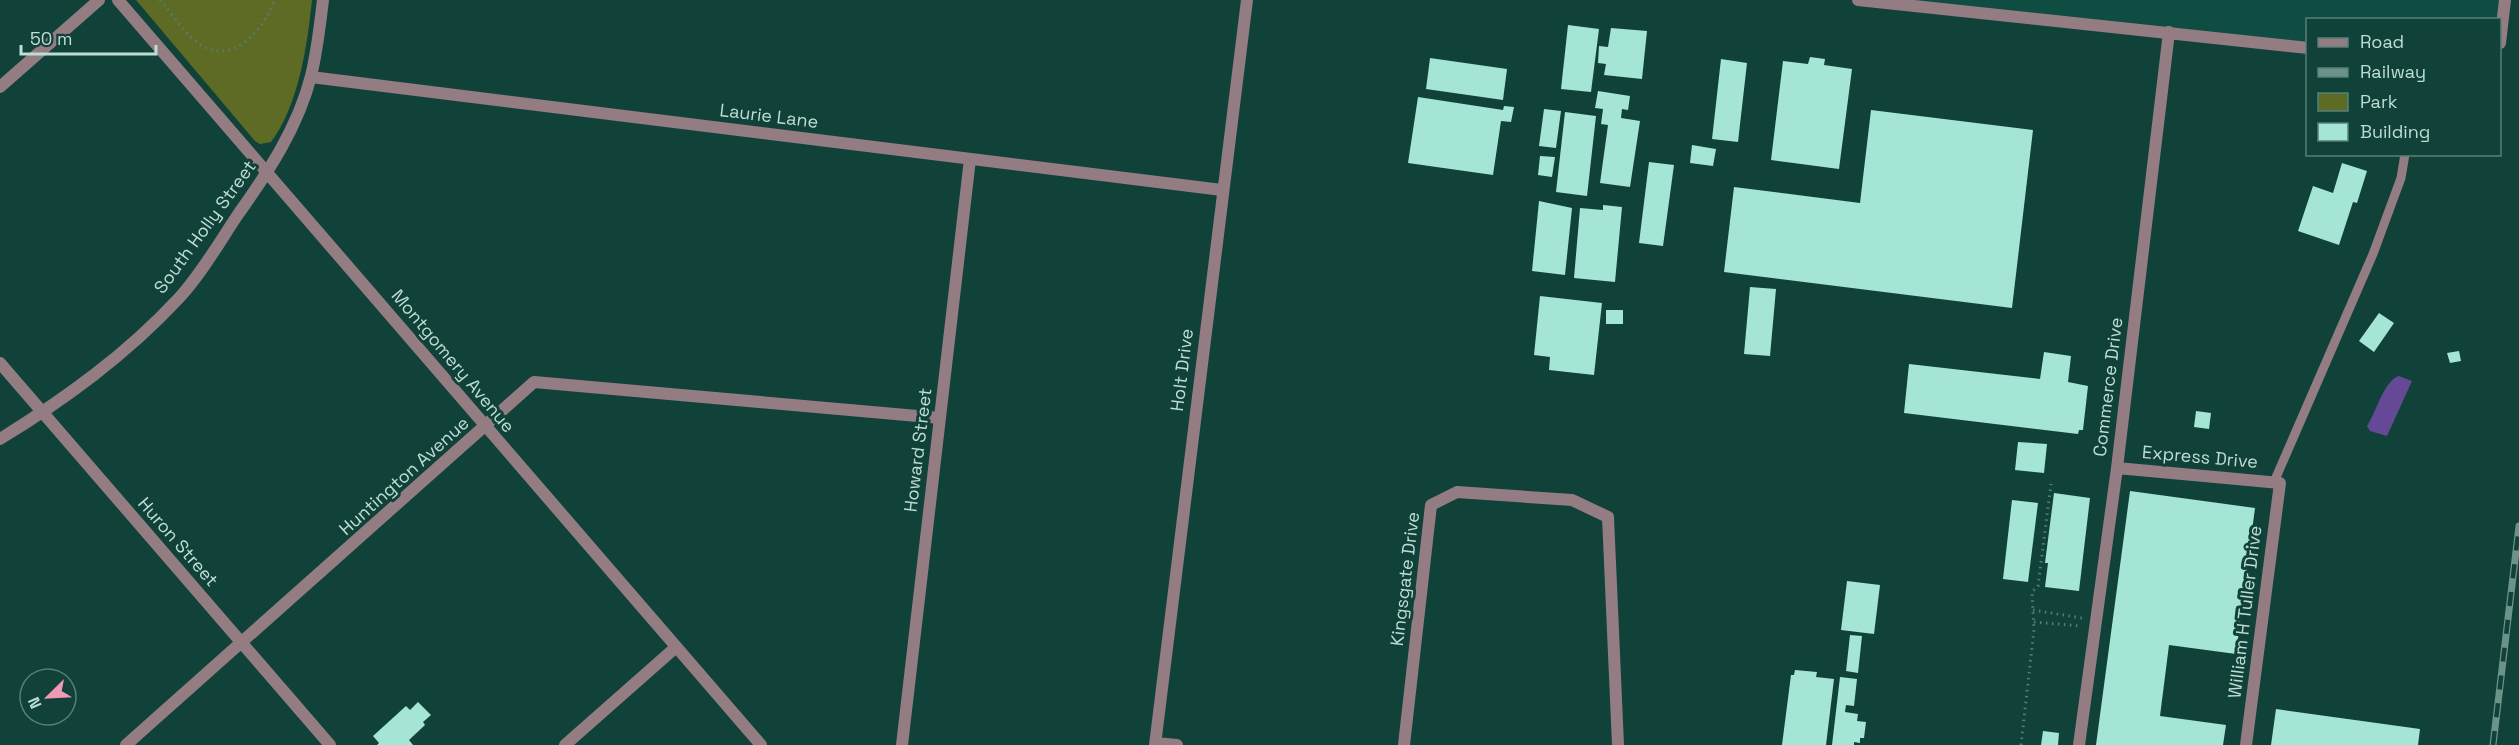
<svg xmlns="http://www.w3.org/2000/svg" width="2519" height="745" font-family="'Space Grotesk',sans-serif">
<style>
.built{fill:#0f4d42}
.green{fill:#5e6b24}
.water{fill:#654896}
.building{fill:#a5e5d6}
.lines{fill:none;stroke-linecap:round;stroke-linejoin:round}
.path{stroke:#547f76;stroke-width:3;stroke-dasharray:1.5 4.5;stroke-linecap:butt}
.service{stroke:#947c83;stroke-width:9}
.minor{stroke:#947c83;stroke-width:12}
.rail-casing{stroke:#6b938a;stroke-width:7}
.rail{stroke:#104239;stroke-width:4.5;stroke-dasharray:14;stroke-linecap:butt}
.labels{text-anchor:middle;stroke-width:6;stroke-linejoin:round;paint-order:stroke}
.street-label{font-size:18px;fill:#beddd5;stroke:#104239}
</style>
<rect width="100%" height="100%" fill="#104239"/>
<path class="built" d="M1858,0H2507L2500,20H2308L2307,48Z"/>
<path class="green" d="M136,0H312C307,46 299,104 271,142L260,144L255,141Z"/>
<path class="water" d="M2399,376L2412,381L2387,436L2370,431L2367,426C2376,413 2384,380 2399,376Z"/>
<path class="building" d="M1568,25L1599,29L1591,92L1561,89Z
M1611,28L1647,31L1642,79L1604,75L1606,64L1598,63L1599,46L1608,47Z
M1810,57L1825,59L1824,65L1852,69L1839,169L1771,160L1783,61L1808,64Z
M1430,58L1507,69L1503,100L1426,89Z
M1721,59L1747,63L1738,142L1712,139Z
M1598,91L1630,96L1628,110L1622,109L1621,118L1640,121L1630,187L1600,183L1608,125L1601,124L1603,109L1595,108Z
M1418,97L1503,110L1504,106L1514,107L1511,122L1501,121L1493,175L1408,163Z
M1544,109L1561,111L1556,148L1539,146Z
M1871,110L2033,130L2012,308L1724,272L1734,187L1860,203Z
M1565,112L1596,116L1587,196L1556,192Z
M1692,145L1716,149L1713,166L1690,163Z
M1540,156L1555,157L1552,177L1538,175Z
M1649,162L1674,165L1663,246L1639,243Z
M2342,163L2367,171L2357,203L2353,202L2339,245L2298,231L2313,186L2333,193Z
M1539,201L1572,208L1565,275L1532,271Z
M1603,205L1622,207L1615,282L1574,278L1580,208L1603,210Z
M1750,287L1776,289L1770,356L1744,354Z
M1540,296L1602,303L1594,375L1549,370L1550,357L1534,355Z
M1606,310H1623V324H1606Z
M2379,313L2394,323L2374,352L2359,341Z
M2459,351L2461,361L2450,363L2447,353Z
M2044,352L2071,356L2068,382L2088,386L2083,430H2079L2078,434L1904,413L1909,364L2040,379Z
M2196,411L2211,413L2209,429L2194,427Z
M2018,442L2047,444L2044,473L2015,470Z
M2130,491L2255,508L2236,654L2169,645L2160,716L2226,725L2223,745H2096Z
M2054,493L2090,498L2079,591L2045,587L2048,563H2045Z
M2012,500L2038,503L2028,582L2003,579Z
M1847,581L1880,585L1874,634L1841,630Z
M1850,635L1862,636L1858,673L1846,671Z
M1795,670L1817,672L1816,677L1834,679L1826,745H1782L1791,675H1794Z
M1840,677L1857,679L1854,706L1846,705L1845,712L1858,714L1857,721L1866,722L1864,738H1860V743L1854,742V745H1832Z
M418,702L431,715L423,722L425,725L409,740L413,745H377L379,743L373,736L406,706L410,710Z
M2276,709L2420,729L2418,745H2271Z
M2043,731L2059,733L2058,745H2041Z"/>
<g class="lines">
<path class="path" d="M160,0C173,15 184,34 201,45C234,66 264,28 275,0
M2033,610L2082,618
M2034,622L2080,626
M2021,745L2034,630L2032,592L2038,586L2051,484"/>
<path class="service" d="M2274,482L2373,254L2401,178L2405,154"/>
<path class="minor" d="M118,0L761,745
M1858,0L2308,48
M2500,43L2505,0
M311,77L1222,190
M0,87L99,0
M0,363L330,745
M0,439C65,399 126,355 179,298C202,273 220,241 239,213C269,171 298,127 311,76C317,52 320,25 323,0
M2117,468L2280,483L2246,745
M1156,743L1177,745
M126,745L534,382L940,418
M565,745L675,648
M902,745L970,159
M1155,745L1247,0
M1404,745L1431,505L1457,492L1572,500L1608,517L1618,745
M2079,745L2117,468L2169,32"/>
<g class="rail-casing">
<path id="rail" d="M2493,745L2519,526"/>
</g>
<use href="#rail" class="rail"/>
</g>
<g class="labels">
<g class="street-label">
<text transform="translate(769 116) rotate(7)" y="6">Laurie Lane</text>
<text transform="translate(205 227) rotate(-54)" y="6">South Holly Street</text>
<text transform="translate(453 361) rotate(50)" y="6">Montgomery Avenue</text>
<text transform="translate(1182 370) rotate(-83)" y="6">Holt Drive</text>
<text transform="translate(2108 387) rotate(-83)" y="6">Commerce Drive</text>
<text transform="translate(918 450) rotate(-83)" y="6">Howard Street</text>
<text transform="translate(2200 457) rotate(5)" y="6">Express Drive</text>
<text transform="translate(404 476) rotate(-42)" y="6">Huntington Avenue</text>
<text transform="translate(178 542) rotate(49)" y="6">Huron Street</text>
<text transform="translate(1405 579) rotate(-83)" y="6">Kingsgate Drive</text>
<text transform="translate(2245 612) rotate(-83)" y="6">William H Tuller Drive</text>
</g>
</g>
<rect x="2306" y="18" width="195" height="138" fill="#104239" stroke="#568077" stroke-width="1.5"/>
<rect x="2318" y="38" width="30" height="9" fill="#947c83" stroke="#568077" stroke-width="1.5"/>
<text x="2360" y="48" font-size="18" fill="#beddd5">Road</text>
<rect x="2318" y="68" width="30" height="9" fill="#6b938a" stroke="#568077" stroke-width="1.5"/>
<text x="2360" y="78" font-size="18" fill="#beddd5">Railway</text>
<rect x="2318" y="93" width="30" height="18" fill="#5e6b24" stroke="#568077" stroke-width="1.5"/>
<text x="2360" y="108" font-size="18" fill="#beddd5">Park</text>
<rect x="2318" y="123" width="30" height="18" fill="#a5e5d6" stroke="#568077" stroke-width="1.5"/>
<text x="2360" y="138" font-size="18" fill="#beddd5">Building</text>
<g transform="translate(48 697) rotate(246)"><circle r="28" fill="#104239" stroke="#568077" stroke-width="1.5"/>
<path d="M0-4.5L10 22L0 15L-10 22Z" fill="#f09ab6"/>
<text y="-9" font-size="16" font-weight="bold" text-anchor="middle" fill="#beddd5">N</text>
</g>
<path d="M21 45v9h135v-9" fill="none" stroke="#beddd5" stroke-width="3"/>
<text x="30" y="45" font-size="18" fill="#beddd5" stroke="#104239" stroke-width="4.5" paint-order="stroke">50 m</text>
</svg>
